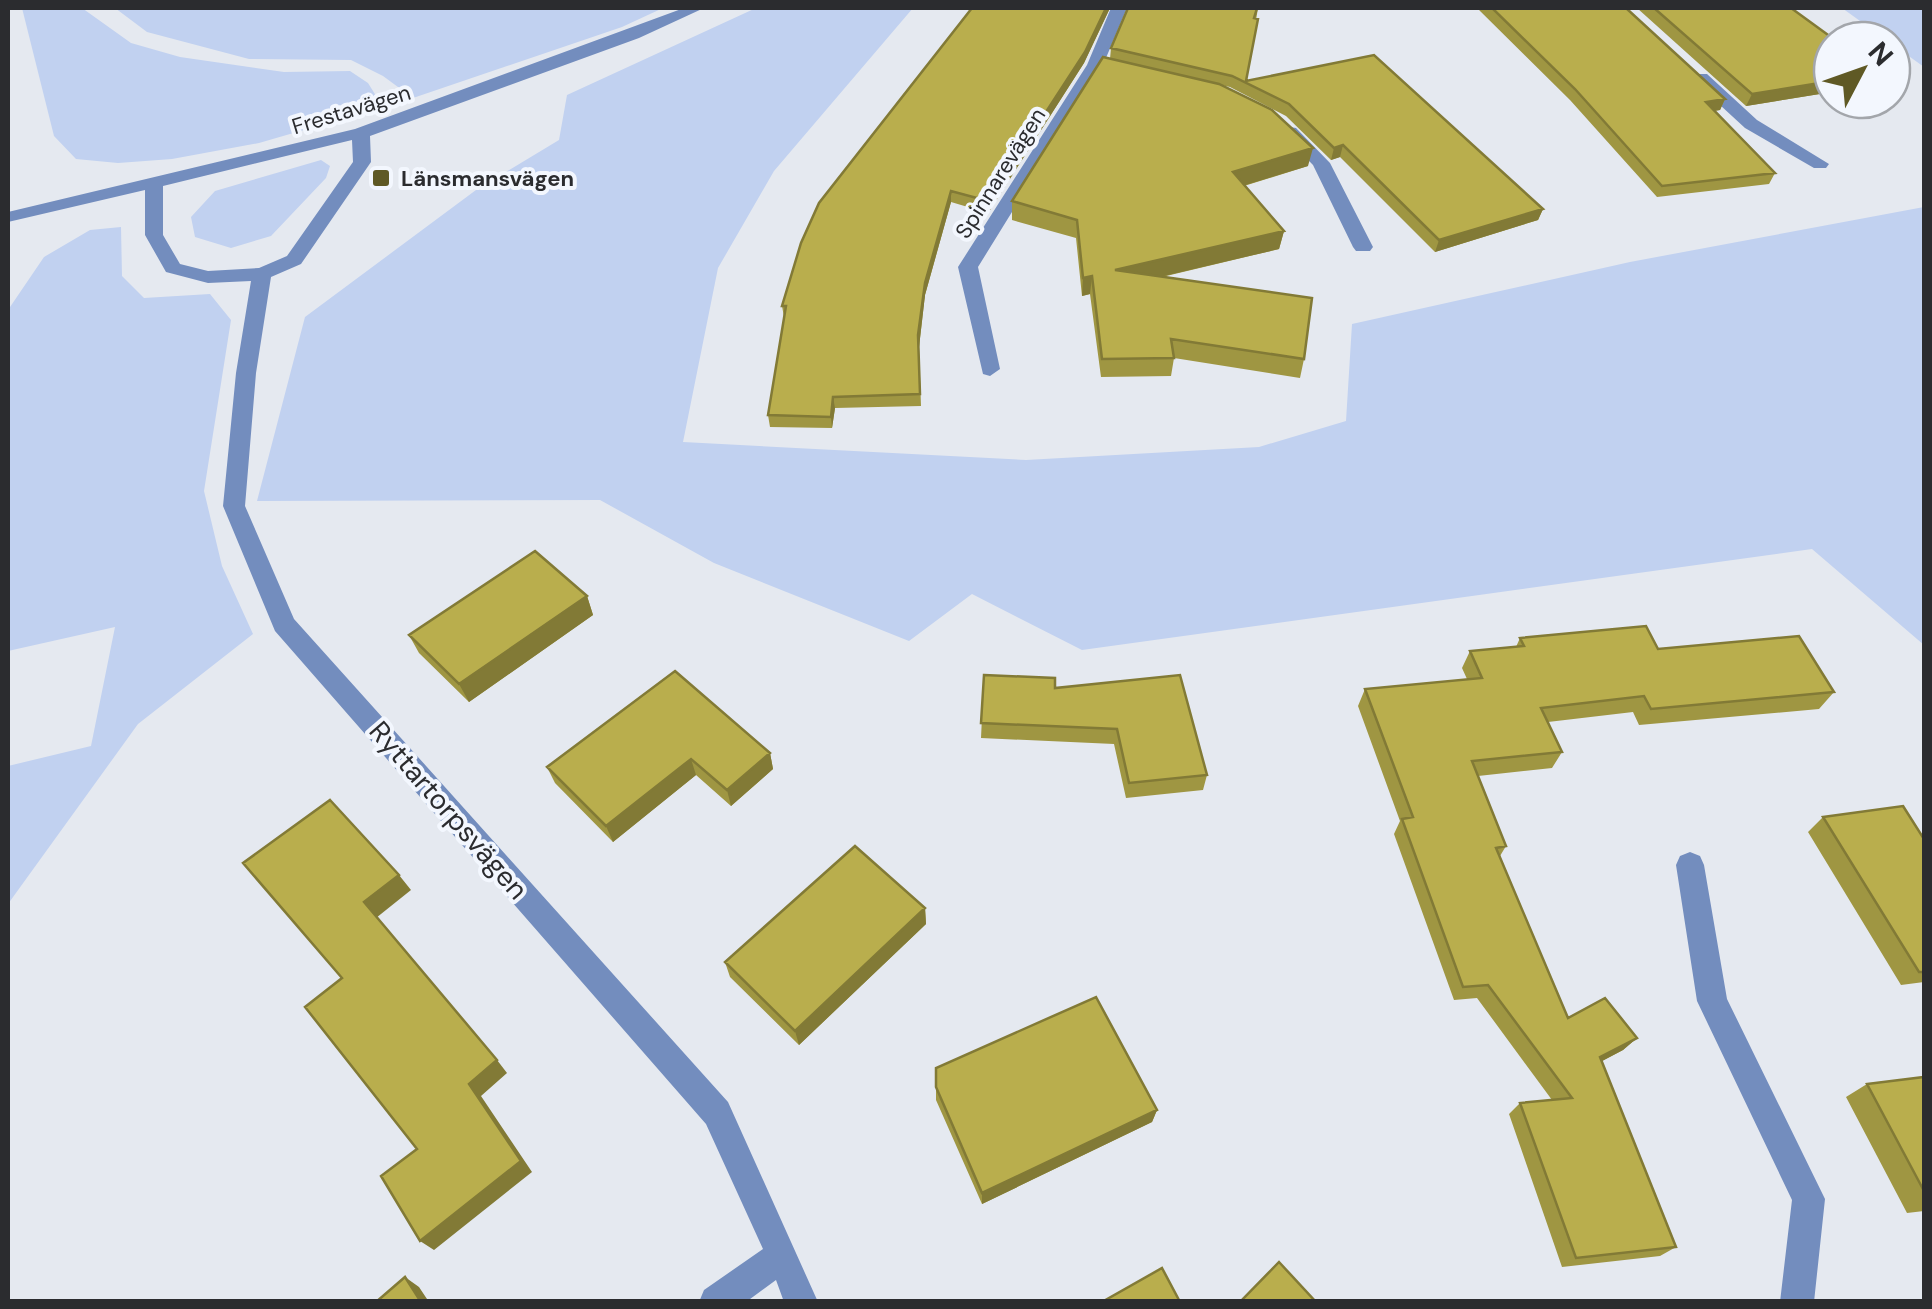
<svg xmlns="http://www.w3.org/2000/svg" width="1932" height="1309" font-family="'DM Sans',sans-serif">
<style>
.green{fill:#c1d1f0}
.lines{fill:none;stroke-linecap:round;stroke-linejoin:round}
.minor{fill:#738dbe;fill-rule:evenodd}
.wall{fill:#9f9642}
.shaded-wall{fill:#827a36}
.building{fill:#b9ae4d;stroke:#827a36;stroke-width:2.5}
.poi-dot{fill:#5f5925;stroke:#f3f7fe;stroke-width:4}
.labels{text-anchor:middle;stroke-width:8;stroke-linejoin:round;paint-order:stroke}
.far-street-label{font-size:22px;fill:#2b2c2f;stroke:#f3f7fe}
.far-poi-label{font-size:22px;font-weight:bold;fill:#2b2c2f;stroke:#f3f7fe;text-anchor:start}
.street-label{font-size:28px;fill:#2b2c2f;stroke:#f3f7fe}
</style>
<rect width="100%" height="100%" fill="#e5e9f0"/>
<path class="green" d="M22,8H82L131,43L180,57L284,72L350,71L368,83L383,107L259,143L172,159L118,163L76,159L54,136Z
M115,8H663L622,27L413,98L383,76L351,60L249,59L147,32Z
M756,8H913L774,171L718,268L683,442L1026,460L1259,447L1346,421L1352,324L1630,262L1924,207V645L1812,549L1082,650L972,594L909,641L714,563L600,500L257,501L305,317L476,190L559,140L567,95Z
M1842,8H1924V67Z
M321,160L330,166L326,178L271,236L231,248L195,237L191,217L215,191Z
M121,227L122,276L144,298L210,294L231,320L204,491L222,566L253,634L138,724L8,904V766L91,746L115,627L8,651V310L44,257L90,230Z"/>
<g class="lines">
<path class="minor" d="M684,8H704L639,38L370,136L371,162L301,264L271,277L256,373L245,506L294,619L728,1102L818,1302H784L776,1280L746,1302H699L704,1290L763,1249L706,1124L275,631L223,506L236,373L251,281L208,283L166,272L145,235V190L8,222V212L355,129ZM352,140L353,162L287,256L259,268L208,271L180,264L163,235V186Z
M1111,8H1127L1103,65L978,267L1000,369L990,376L983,374L958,267L1087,65Z
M1695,74H1707L1757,120L1829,164L1826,168H1814L1745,128L1695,82Z
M1290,127L1296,128L1330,163L1373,247L1370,251H1356L1353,247L1313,165L1281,132Z
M1690,852L1700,856L1704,865L1727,999L1825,1199L1814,1302H1780L1792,1200L1697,1001L1676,865L1680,856Z"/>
</g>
<path class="wall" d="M972,8H1110L1084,63L988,213L951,202L925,295L919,347L921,406L835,408L832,428L770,427L768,415L784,317L782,306Z
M1128,8H1258L1246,81L1543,209L1538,220L1435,252L1340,157L1331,160L1286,116L1230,87L1221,85L1308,166L1244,186L1284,231L1279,249L1162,277L1304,359L1300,378L1174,358L1171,376L1101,377L1090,294L1082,296L1076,238L1012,220V201L1110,59L1111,48Z
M1477,8H1626L1725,99L1720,110L1714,111L1775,173L1769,184L1657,197L1570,100Z
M1637,8H1791L1832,40V92L1746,106Z
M587,596L593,615L469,702L419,653L409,635Z
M1520,638L1658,649L1834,692L1819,709L1639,725L1633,712L1548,722L1562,752L1552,768L1478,776L1506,846L1500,856L1568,1018L1637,1038L1623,1050L1602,1061L1676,1247L1660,1256L1562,1267L1509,1114L1520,1103L1552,1100L1477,998L1454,1000L1394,834L1400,821L1358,706L1365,689L1467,679L1462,668L1470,651L1516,647Z
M984,675L1055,688L1207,775L1203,790L1126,798L1114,744L981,738Z
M770,753L773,769L731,806L696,775L613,842L555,783L547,767Z
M1823,817L1924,839V982L1901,985L1808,832Z
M925,908L926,924L799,1045L730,977L725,962Z
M936,1068L1157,1110L1152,1122L982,1204L936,1100Z
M1924,1077V1211L1907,1213L1846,1097L1867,1084Z"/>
<path class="shaded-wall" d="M1106,8H1110L1084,63L988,213V201Z
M1832,81V92L1746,106L1752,94Z
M1725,99L1720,110L1700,113L1706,102Z
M1343,145L1340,157L1331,160L1334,148Z
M1313,148L1308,166L1229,190L1233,172Z
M951,191V202L925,295L919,347L918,335L925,283Z
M1543,209L1538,220L1435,252L1439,240Z
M1284,231L1279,249L1113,288L1115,270Z
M1092,276L1090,294L1082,296L1083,278Z
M833,397L835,408L832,428L831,417Z
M587,596L593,615L469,702L459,684Z
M770,753L773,769L731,806L727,790Z
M691,759L696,775L613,842L606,826Z
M399,875L411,890L376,918L364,902Z
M925,908L926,924L799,1045L795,1031Z
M1637,1038L1623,1050L1587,1069L1600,1057Z
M497,1060L507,1073L481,1096L532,1172L434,1250L420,1241L469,1084Z
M1157,1110L1152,1122L982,1204V1193Z
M405,1277L419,1287L429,1302H421Z"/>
<path class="building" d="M972,8H1106L1085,52L988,201L951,191L925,283L918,335L920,394L833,397L831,417L768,415L786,306H782L801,243L819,203Z
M1128,8H1257L1254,18L1258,19L1246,81L1374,55L1543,209L1439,240L1343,145L1334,148L1289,104L1232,76L1111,48Z
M1492,8H1626L1725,99L1706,102L1775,173L1662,186L1575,89Z
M1654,8H1791L1835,40H1832V81L1752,94Z
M1103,57L1219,84L1272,110L1313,148L1233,172L1284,231L1115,270L1312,298L1304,359L1171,339L1174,358L1102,359L1092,276L1083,278L1077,220L1012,201Z
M535,551L587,596L459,684L409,635Z
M1646,626L1658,649L1799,636L1834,692L1651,709L1644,696L1541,708L1562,752L1472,761L1506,846L1496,848L1568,1018L1605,998L1637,1038L1600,1057L1676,1247L1576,1258L1520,1103L1572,1098L1488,985L1463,987L1402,819L1413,817L1365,689L1482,678L1470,651L1524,646L1520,638Z
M675,671L770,753L727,790L691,759L606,826L547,767Z
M984,675L1055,678V688L1180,675L1207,775L1129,783L1117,729L981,723Z
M330,800L399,875L364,902L497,1060L469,1084L521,1161L420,1241L381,1176L417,1149L305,1007L342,978L243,863Z
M1903,806L1924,839V972H1919L1823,817Z
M855,846L925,908L795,1031L725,962Z
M1096,997L1157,1110L982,1193L936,1087V1068Z
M1924,1077V1191L1867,1084Z
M1279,1262L1316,1302H1240Z
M1162,1268L1180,1302H1102Z
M405,1277L421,1302H376Z"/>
<rect class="poi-dot" x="371" y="168" width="20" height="20" rx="5"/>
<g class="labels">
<g class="far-street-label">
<text transform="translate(351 109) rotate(-17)" y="8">Frestavägen</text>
<text transform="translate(1000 173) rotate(-58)" y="8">Spinnarevägen</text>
</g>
<g class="far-poi-label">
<text x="401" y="186">Länsmansvägen</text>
</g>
<g class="street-label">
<text transform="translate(449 810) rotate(49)" y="10">Ryttartorpsvägen</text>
</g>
</g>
<rect width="1932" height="1309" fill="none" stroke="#2b2c2f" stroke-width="20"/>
<g transform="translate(1862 70) rotate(49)"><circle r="48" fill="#f3f7fe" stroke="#a3a6ab" stroke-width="2.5"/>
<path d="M0-8L18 38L0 25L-18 38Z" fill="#5f5925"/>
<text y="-15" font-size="28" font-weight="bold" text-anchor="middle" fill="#2b2c2f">N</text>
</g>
</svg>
